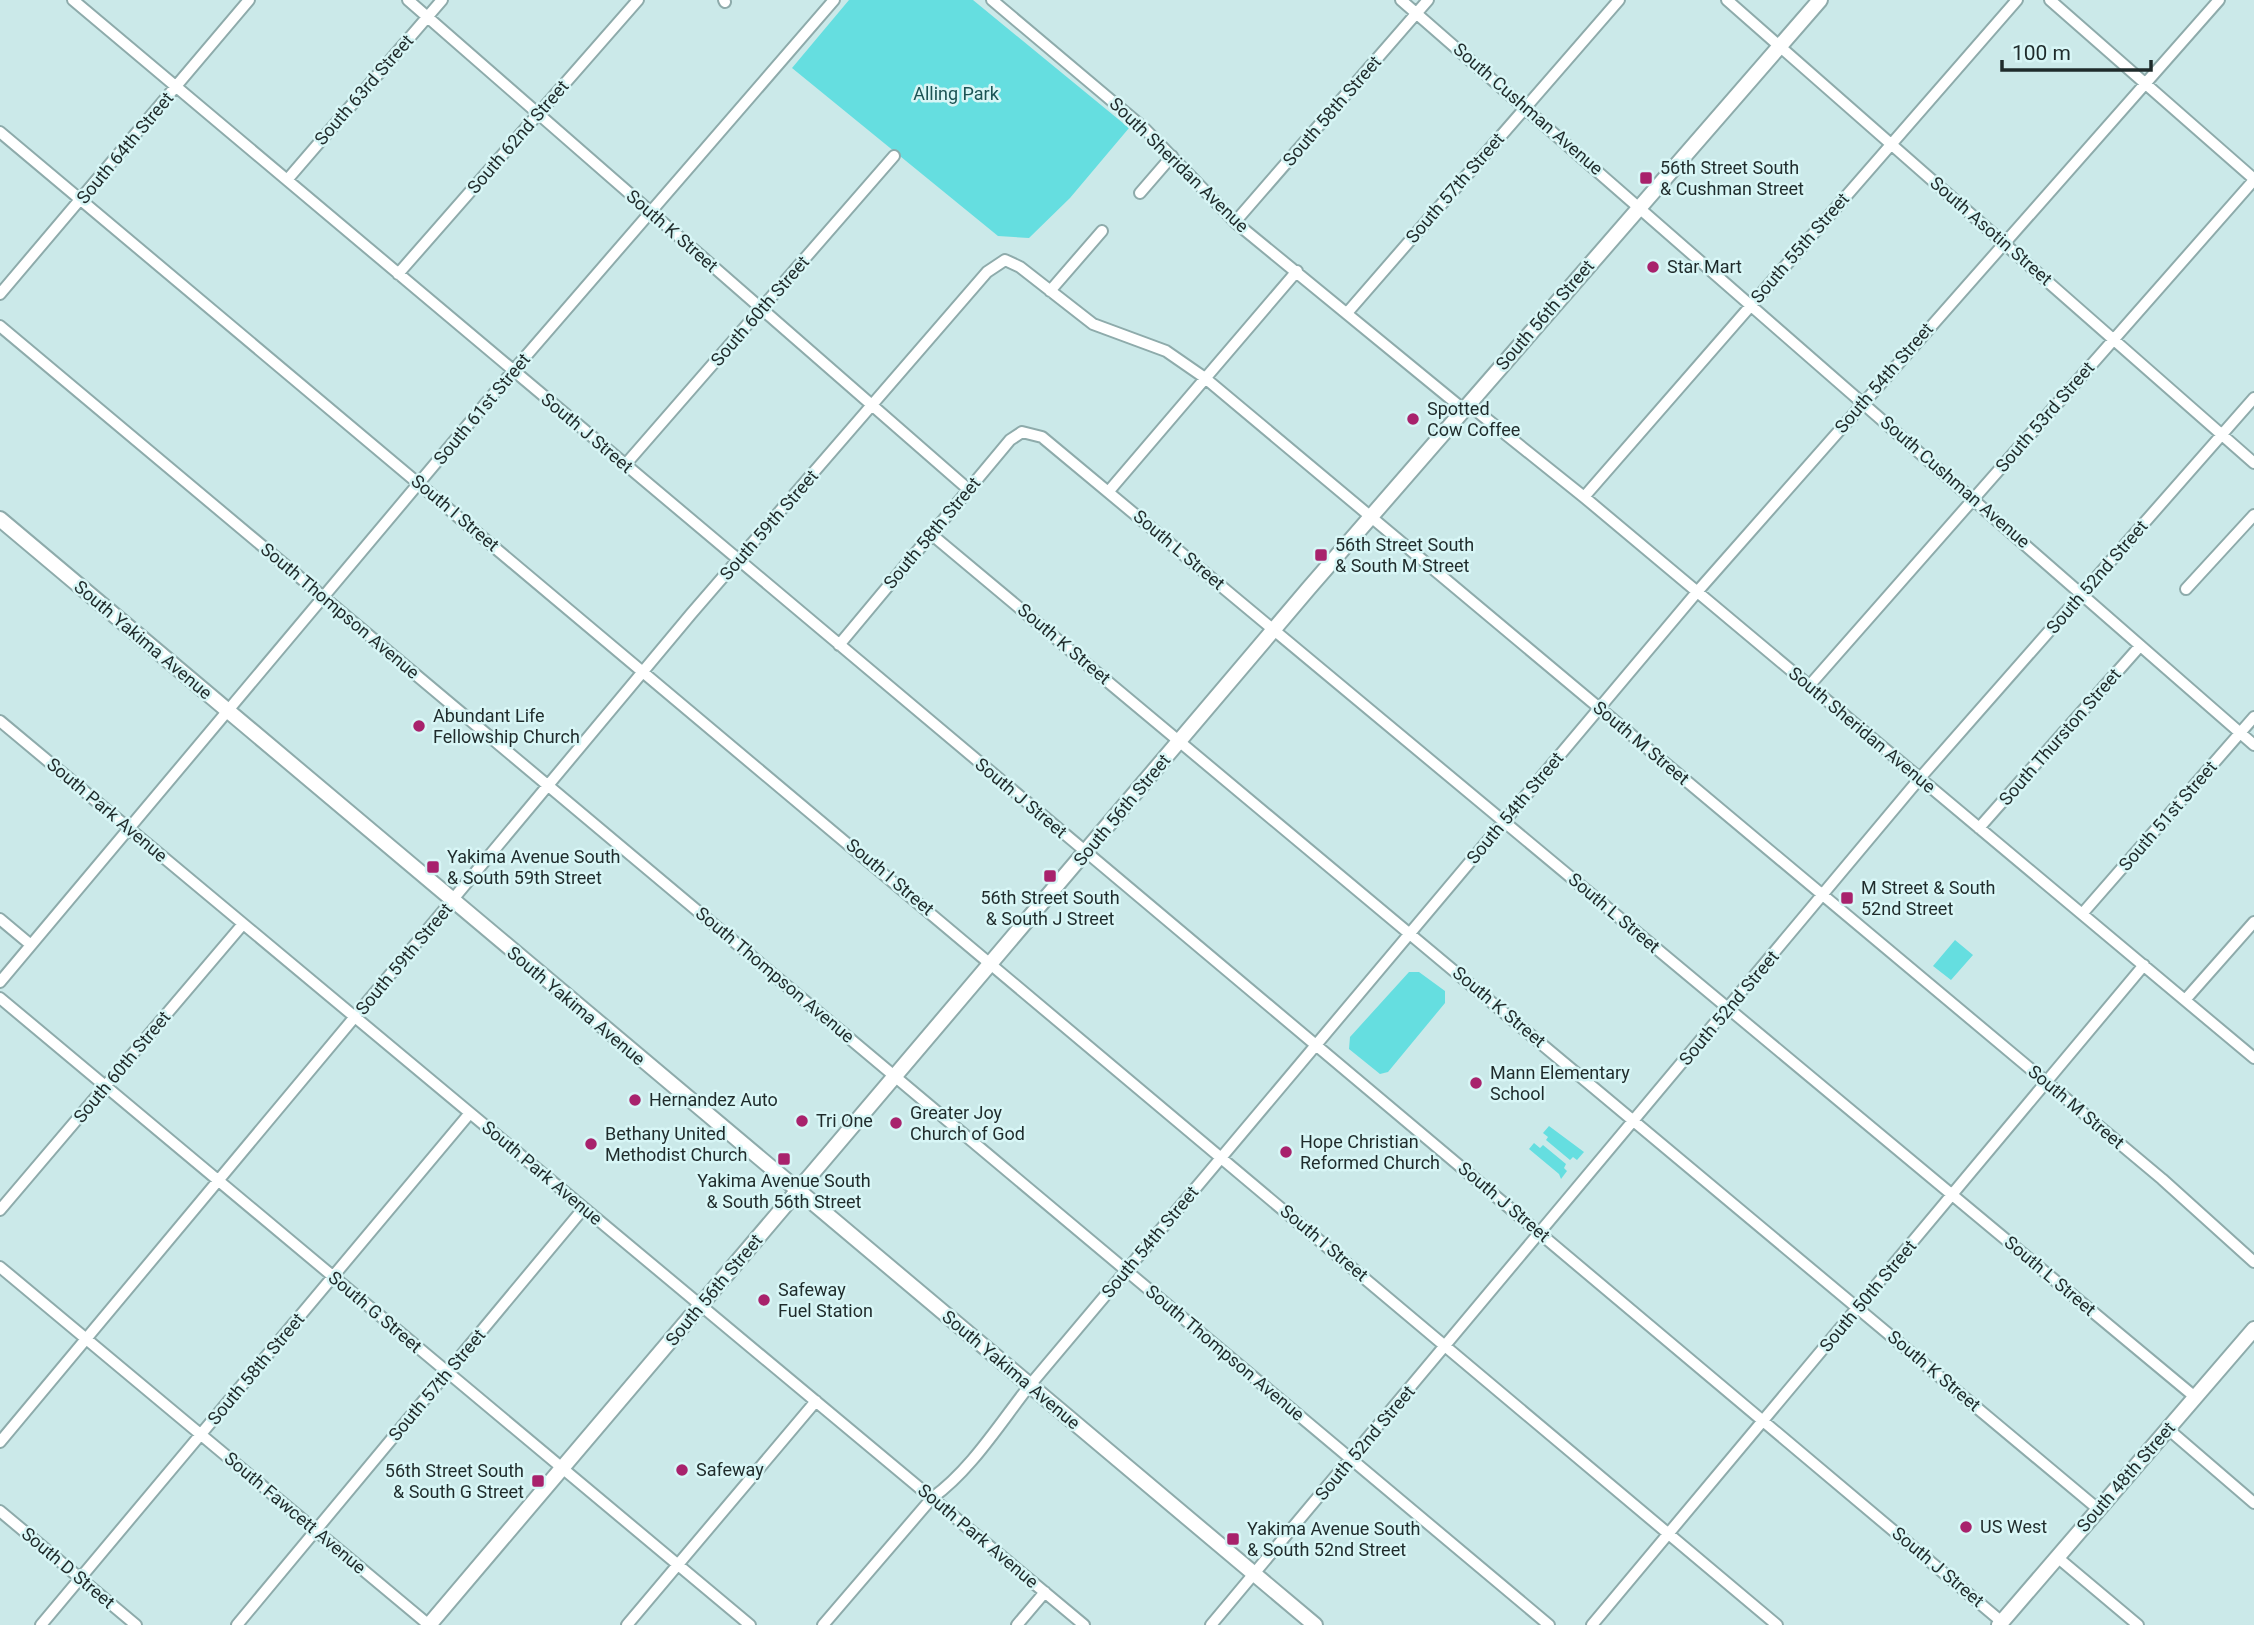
<svg xmlns="http://www.w3.org/2000/svg" width="2254" height="1625" font-family="Roboto,sans-serif">
<style>
.green{fill:#65dee0}
.lines{fill:none;stroke-linecap:round;stroke-linejoin:round}
.minor-casing{stroke:#8eabab;stroke-width:14}
.major-casing{stroke:#8eabab;stroke-width:18}
.minor{stroke:#fff;stroke-width:10}
.major{stroke:#fff;stroke-width:14}
.poi-dot{fill:#a8226c;stroke:#d8f6f6;stroke-width:2.5}
.labels{text-anchor:middle;stroke-width:5;stroke-linejoin:round;paint-order:stroke}
.street-label{font-size:18px;fill:#1f2b2b;stroke:#d8f6f6}
.park-label{font-size:18px;fill:#1c5455;stroke:#d8f6f6}
.poi-label{font-size:18px;fill:#1f2b2b;stroke:#d8f6f6;text-anchor:start}
</style>
<rect width="100%" height="100%" fill="#cbe9e9"/>
<path class="green" d="M849,0H973L1129,128L1070,198L1029,238L998,236L792,68Z
M1955,940L1973,955L1951,980L1933,966Z
M1409,972H1419L1445,991V1003L1388,1072L1380,1074L1349,1049L1350,1037Z
M1549,1126L1584,1152L1577,1160L1573,1157L1570,1160L1546,1140L1548,1137L1543,1133Z
M1534,1143L1540,1148L1543,1145L1566,1164L1564,1168L1567,1171L1561,1179L1559,1174L1529,1149Z"/>
<g class="lines">
<g class="minor-casing">
<path id="minor" d="M73,0L2002,1622
M408,0L968,489
M724,0L725,2
M992,0L1144,128L1235,222L1463,409
M1401,0L2254,745
M1727,0L2254,463
M2050,0L2254,179
M0,132L1777,1625
M287,180L442,0
M1140,193L1172,156
M1235,222L1428,0
M398,274L638,0
M1050,291L1102,231
M0,294L249,0
M1347,313L1619,0
M0,326L1549,1625
M1468,404L1584,497L2254,1058
M625,465L894,156
M1109,491L1297,271
M1584,497L2017,0
M931,534L2098,1509
M2186,589L2254,515
M839,645L1010,440L1022,432L1042,437L2195,1397
M1809,686L2254,180
M0,721L1084,1625
M1979,828L2140,646
M2082,914L2254,717
M0,919L31,945
M0,982L513,371L834,0
M0,998L750,1625
M2185,1000L2254,922
M0,1210L243,924
M0,1267L429,1625
M2168,1429L2254,1503
M0,1442L691,614L987,272L1005,260L1020,267L1093,324L1166,351L1205,378L2162,1179L2254,1262
M0,1511L136,1625
M2057,1557L2138,1625
M41,1625L470,1113
M237,1625L583,1209
M627,1625L816,1401
M823,1625L932,1498C971,1470 1000,1423 1030,1385L1697,592L2219,0
M1017,1625L1045,1592
M1211,1625L1920,778L2254,398
M1592,1625L2144,965"/>
</g>
<g class="major-casing">
<path id="major" d="M0,519L1315,1625
M429,1625L1309,588L1820,0
M1999,1625L2254,1329"/>
</g>
<use href="#minor" class="minor"/>
<use href="#major" class="major"/>
</g>
<g class="poi-dot">
<rect x="1639" y="171" width="14" height="14" rx="3.5"/>
<circle cx="1653" cy="267" r="7"/>
<circle cx="1413" cy="419" r="7"/>
<rect x="1314" y="548" width="14" height="14" rx="3.5"/>
<circle cx="419" cy="726" r="7"/>
<rect x="426" y="860" width="14" height="14" rx="3.5"/>
<rect x="1043" y="869" width="14" height="14" rx="3.5"/>
<rect x="1840" y="891" width="14" height="14" rx="3.5"/>
<circle cx="1476" cy="1083" r="7"/>
<circle cx="635" cy="1100" r="7"/>
<circle cx="802" cy="1121" r="7"/>
<circle cx="896" cy="1123" r="7"/>
<circle cx="591" cy="1144" r="7"/>
<circle cx="1286" cy="1152" r="7"/>
<rect x="777" y="1152" width="14" height="14" rx="3.5"/>
<circle cx="764" cy="1300" r="7"/>
<circle cx="682" cy="1470" r="7"/>
<rect x="531" y="1474" width="14" height="14" rx="3.5"/>
<circle cx="1966" cy="1527" r="7"/>
<rect x="1226" y="1532" width="14" height="14" rx="3.5"/>
</g>
<g class="labels">
<g class="street-label">
<text transform="translate(364 90) rotate(-49)" y="6">South 63rd Street</text>
<text transform="translate(1528 109) rotate(41)" y="6">South Cushman Avenue</text>
<text transform="translate(1332 111) rotate(-49)" y="6">South 58th Street</text>
<text transform="translate(518 137) rotate(-49)" y="6">South 62nd Street</text>
<text transform="translate(125 148) rotate(-50)" y="6">South 64th Street</text>
<text transform="translate(1179 165) rotate(44)" y="6">South Sheridan Avenue</text>
<text transform="translate(1455 188) rotate(-49)" y="6">South 57th Street</text>
<text transform="translate(672 231) rotate(41)" y="6">South K Street</text>
<text transform="translate(1991 231) rotate(41)" y="6">South Asotin Street</text>
<text transform="translate(1800 248) rotate(-49)" y="6">South 55th Street</text>
<text transform="translate(760 311) rotate(-49)" y="6">South 60th Street</text>
<text transform="translate(1545 315) rotate(-49)" y="6">South 56th Street</text>
<text transform="translate(1884 378) rotate(-49)" y="6">South 54th Street</text>
<text transform="translate(482 409) rotate(-50)" y="6">South 61st Street</text>
<text transform="translate(2045 417) rotate(-49)" y="6">South 53rd Street</text>
<text transform="translate(587 433) rotate(40)" y="6">South J Street</text>
<text transform="translate(1955 482) rotate(41)" y="6">South Cushman Avenue</text>
<text transform="translate(455 513) rotate(40)" y="6">South I Street</text>
<text transform="translate(769 525) rotate(-49)" y="6">South 59th Street</text>
<text transform="translate(932 533) rotate(-50)" y="6">South 58th Street</text>
<text transform="translate(1179 550) rotate(40)" y="6">South L Street</text>
<text transform="translate(2097 577) rotate(-49)" y="6">South 52nd Street</text>
<text transform="translate(340 611) rotate(40)" y="6">South Thompson Avenue</text>
<text transform="translate(143 640) rotate(40)" y="6">South Yakima Avenue</text>
<text transform="translate(1064 644) rotate(40)" y="6">South K Street</text>
<text transform="translate(1862 730) rotate(40)" y="6">South Sheridan Avenue</text>
<text transform="translate(2060 737) rotate(-49)" y="6">South Thurston Street</text>
<text transform="translate(1641 743) rotate(40)" y="6">South M Street</text>
<text transform="translate(1021 798) rotate(40)" y="6">South J Street</text>
<text transform="translate(1515 808) rotate(-50)" y="6">South 54th Street</text>
<text transform="translate(107 810) rotate(40)" y="6">South Park Avenue</text>
<text transform="translate(1122 810) rotate(-50)" y="6">South 56th Street</text>
<text transform="translate(2168 816) rotate(-49)" y="6">South 51st Street</text>
<text transform="translate(890 877) rotate(40)" y="6">South I Street</text>
<text transform="translate(1614 913) rotate(40)" y="6">South L Street</text>
<text transform="translate(404 959) rotate(-50)" y="6">South 59th Street</text>
<text transform="translate(775 975) rotate(40)" y="6">South Thompson Avenue</text>
<text transform="translate(576 1006) rotate(40)" y="6">South Yakima Avenue</text>
<text transform="translate(1499 1007) rotate(40)" y="6">South K Street</text>
<text transform="translate(1729 1008) rotate(-50)" y="6">South 52nd Street</text>
<text transform="translate(122 1067) rotate(-50)" y="6">South 60th Street</text>
<text transform="translate(2076 1107) rotate(40)" y="6">South M Street</text>
<text transform="translate(542 1173) rotate(40)" y="6">South Park Avenue</text>
<text transform="translate(1504 1202) rotate(40)" y="6">South J Street</text>
<text transform="translate(1150 1242) rotate(-50)" y="6">South 54th Street</text>
<text transform="translate(1324 1243) rotate(40)" y="6">South I Street</text>
<text transform="translate(2050 1276) rotate(40)" y="6">South L Street</text>
<text transform="translate(714 1290) rotate(-50)" y="6">South 56th Street</text>
<text transform="translate(1868 1296) rotate(-50)" y="6">South 50th Street</text>
<text transform="translate(375 1312) rotate(40)" y="6">South G Street</text>
<text transform="translate(1225 1353) rotate(40)" y="6">South Thompson Avenue</text>
<text transform="translate(256 1369) rotate(-50)" y="6">South 58th Street</text>
<text transform="translate(1011 1370) rotate(40)" y="6">South Yakima Avenue</text>
<text transform="translate(1934 1371) rotate(40)" y="6">South K Street</text>
<text transform="translate(437 1385) rotate(-50)" y="6">South 57th Street</text>
<text transform="translate(1365 1443) rotate(-50)" y="6">South 52nd Street</text>
<text transform="translate(2126 1477) rotate(-49)" y="6">South 48th Street</text>
<text transform="translate(295 1513) rotate(40)" y="6">South Fawcett Avenue</text>
<text transform="translate(978 1536) rotate(40)" y="6">South Park Avenue</text>
<text transform="translate(1938 1567) rotate(40)" y="6">South J Street</text>
<text transform="translate(68 1568) rotate(40)" y="6">South D Street</text>
</g>
<g class="park-label">
<text x="956" y="100">Alling Park</text>
</g>
<g class="poi-label">
<text x="1660" y="174">56th Street South<tspan x="1660" dy="21">&amp; Cushman Street</tspan></text>
<text x="1667" y="273">Star Mart</text>
<text x="1427" y="415">Spotted<tspan x="1427" dy="21">Cow Coffee</tspan></text>
<text x="1335" y="551">56th Street South<tspan x="1335" dy="21">&amp; South M Street</tspan></text>
<text x="433" y="722">Abundant Life<tspan x="433" dy="21">Fellowship Church</tspan></text>
<text x="447" y="863">Yakima Avenue South<tspan x="447" dy="21">&amp; South 59th Street</tspan></text>
<text x="1861" y="894">M Street &amp; South<tspan x="1861" dy="21">52nd Street</tspan></text>
<text x="1050" y="904" text-anchor="middle">56th Street South<tspan x="1050" dy="21">&amp; South J Street</tspan></text>
<text x="1490" y="1079">Mann Elementary<tspan x="1490" dy="21">School</tspan></text>
<text x="649" y="1106">Hernandez Auto</text>
<text x="910" y="1119">Greater Joy<tspan x="910" dy="21">Church of God</tspan></text>
<text x="816" y="1127">Tri One</text>
<text x="605" y="1140">Bethany United<tspan x="605" dy="21">Methodist Church</tspan></text>
<text x="1300" y="1148">Hope Christian<tspan x="1300" dy="21">Reformed Church</tspan></text>
<text x="784" y="1187" text-anchor="middle">Yakima Avenue South<tspan x="784" dy="21">&amp; South 56th Street</tspan></text>
<text x="778" y="1296">Safeway<tspan x="778" dy="21">Fuel Station</tspan></text>
<text x="696" y="1476">Safeway</text>
<text x="524" y="1477" text-anchor="end">56th Street South<tspan x="524" dy="21">&amp; South G Street</tspan></text>
<text x="1980" y="1533">US West</text>
<text x="1247" y="1535">Yakima Avenue South<tspan x="1247" dy="21">&amp; South 52nd Street</tspan></text>
</g>
</g>
<path d="M2002 60v10h149v-10" fill="none" stroke="#1f2b2b" stroke-width="3.5"/>
<text x="2012" y="60" font-size="21" fill="#1f2b2b" stroke="#d8f6f6" stroke-width="5" paint-order="stroke">100 m</text>
</svg>
